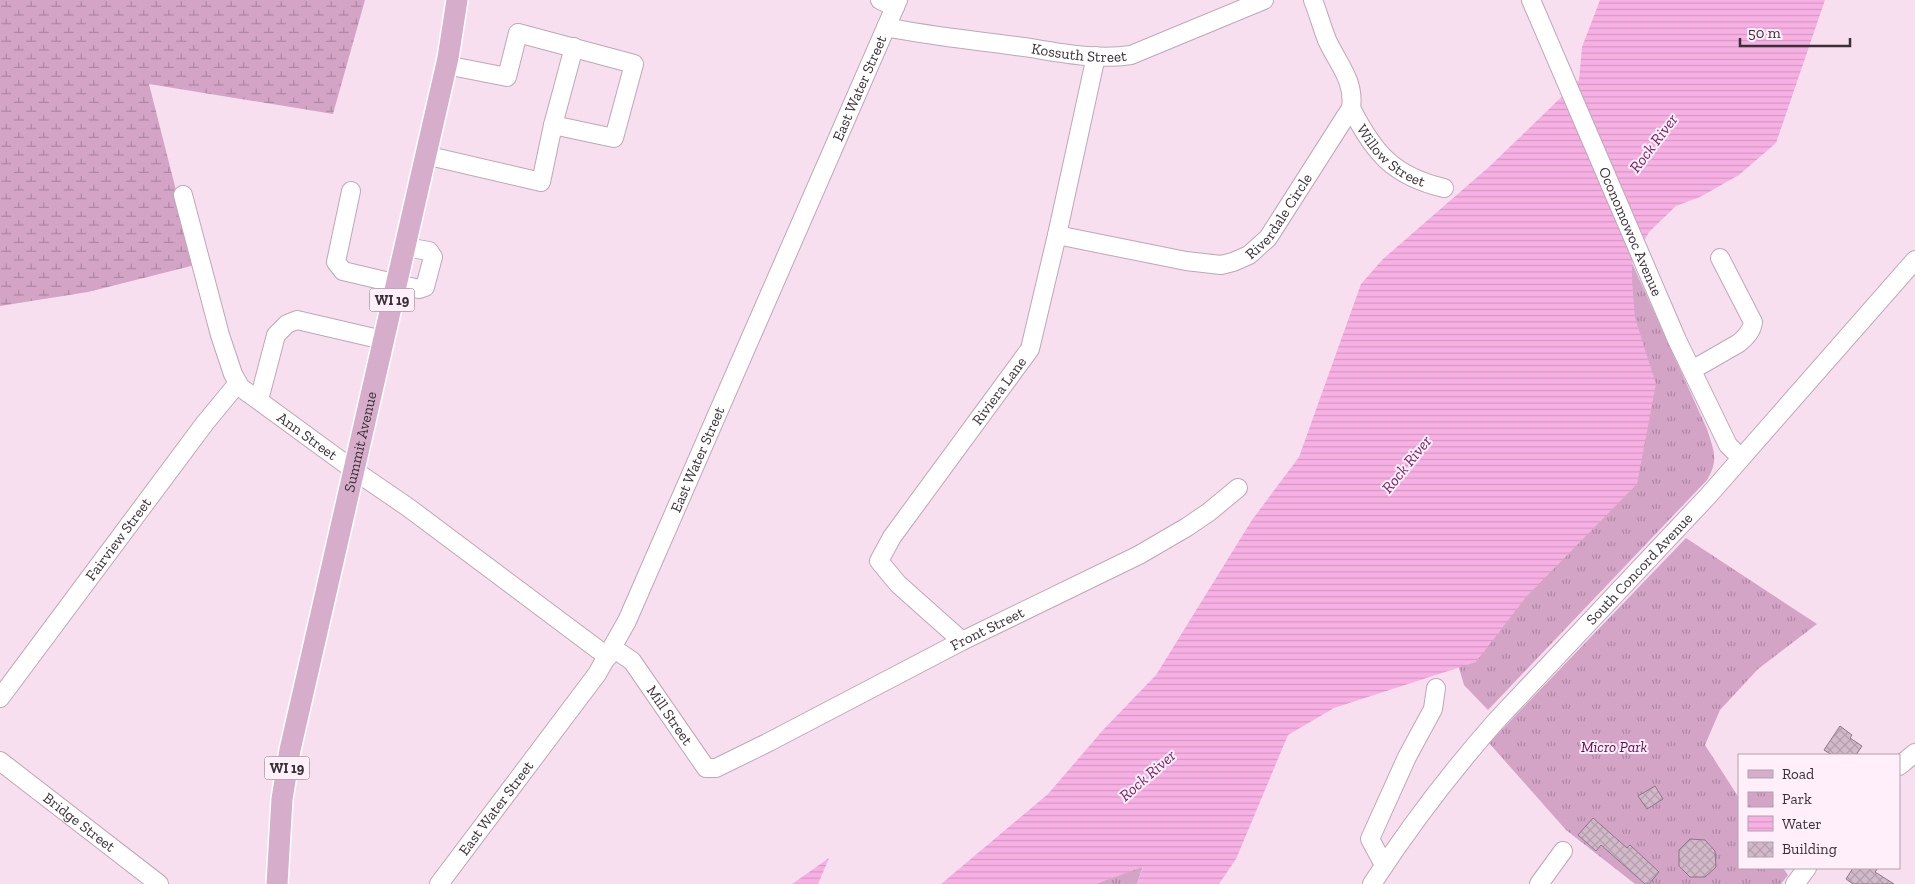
<svg xmlns="http://www.w3.org/2000/svg" width="1915" height="884" font-family="'Zilla Slab',serif">
<style>
.wetland{fill:url(#wetland-marsh)}
.park{fill:url(#park-tufts)}
.water{fill:url(#water-rules)}
.building{fill:url(#building-cross-hatch);stroke:#8d7787}
.lines{fill:none;stroke-linecap:round;stroke-linejoin:round}
.minor-casing{stroke:#bea7b7;stroke-width:20}
.major-casing{stroke:#fff;stroke-width:24}
.minor{stroke:#fff;stroke-width:18}
.major{stroke:#d6aecb;stroke-width:21}
.labels{text-anchor:middle;stroke-width:4;stroke-linejoin:round;paint-order:stroke}
.shield{fill:#ffeffa;stroke:#746971;stroke-width:1}
.shield-label{font-size:14px;font-weight:bold;fill:#392f36}
.street-label{font-size:15px;fill:#392f36;stroke:#ffeffa}
.park-label{font-size:15px;font-style:italic;fill:#5d0b4f;stroke:#ffeffa}
.water-label{font-size:16px;font-style:italic;fill:#722362;stroke:#ffeffa}
</style>
<defs>
<pattern id="wetland-marsh" width="20" height="14" patternUnits="userSpaceOnUse" patternTransform="scale(1.25)"><rect width="20" height="14" fill="#d4a4c7"/><path d="M1 5h8M5 5V1M11 12h8M15 12V8" fill="none" stroke="#ad86a2"/></pattern>
<pattern id="park-tufts" width="24" height="20" patternUnits="userSpaceOnUse" patternTransform="scale(1.25)"><rect width="24" height="20" fill="#d4a4c7"/><path d="M3 7l-1-3M5 7V3M7 7l1-3M15 17l-1-3M17 17v-4M19 17l1-3" fill="none" stroke="#ad86a2"/></pattern>
<pattern id="water-rules" width="6" height="5" patternUnits="userSpaceOnUse" patternTransform="scale(1.25)"><rect width="6" height="5" fill="#f7b0e3"/><path d="M0 2.5h6" fill="none" stroke="#d498c3"/></pattern>
<pattern id="building-cross-hatch" width="8" height="8" patternUnits="userSpaceOnUse" patternTransform="scale(1.25)"><rect width="8" height="8" fill="#d1b9ca"/><path d="M0 0l8 8M0 8l8-8" fill="none" stroke="#b49fae"/></pattern>
</defs>
<rect width="100%" height="100%" fill="#f8dff0"/>
<path class="wetland" d="M0,0H365L333,114L149,84L195,265L88,292L0,306Z"/>
<path class="park" d="M1632,263L1707,429C1714,451 1719,460 1707,480L1488,710L1464,685L1454,651Z
M1686,538L1817,624L1758,669L1720,710L1705,745L1739,798V868H1783L1788,875L1781,884H1635L1566,830L1489,743Z
M1143,866L1137,884H1095Z"/>
<path class="water" d="M1600,0H1825L1776,143L1739,175L1700,197L1676,206L1649,232L1632,263V281L1635,318L1656,384L1637,484L1526,597L1476,662L1334,708L1288,735L1236,859L1219,884H1137L1143,867L1095,884H941L1048,794L1103,730L1156,675L1252,520L1299,457L1361,284L1383,259L1490,166L1579,80L1582,47Z
M829,858L818,884H792Z"/>
<path class="building" d="M1840,726L1852,735L1850,738L1862,746L1856,755H1832L1824,750Z
M1655,786L1663,799L1647,809L1638,796Z
M1593,818L1627,848L1630,845L1659,872L1649,884H1645L1601,845L1596,851L1578,835Z
M1690,839L1705,840L1715,851L1716,867L1705,877H1690L1679,866V850Z
M1853,868H1878L1875,872L1894,884H1853L1846,879Z"/>
<g class="lines">
<g class="minor-casing">
<g id="minor">
<path d="M880,0L895,7"/>
<path id="s1" d="M1531,0L1677,340L1728,445L1741,458"/>
<path id="s2" d="M886,27C929,36 973,40 1016,46C1054,51 1093,61 1131,55L1264,0"/>
<path d="M446,65L507,77L518,33L634,64L614,138L553,125"/>
<path id="s3" d="M1351,108C1374,153 1393,176 1444,188"/>
<path d="M425,155L541,182L553,125L574,47"/>
<path d="M351,191L336,262L343,271L419,289L425,287L433,257L429,251L405,247"/>
<path id="s4" d="M183,195L220,335L233,374L240,387L355,471L409,508L608,657"/>
<path id="s5" d="M1057,235L1186,261L1221,265L1233,262L1249,255L1268,238L1351,108C1355,81 1338,64 1327,40C1322,27 1318,13 1313,0"/>
<path d="M1692,370L1739,343C1746,337 1752,331 1753,322L1720,258"/>
<path d="M259,400L276,335L287,324L297,320L383,340"/>
<path id="s6" d="M962,641L898,584L879,561L892,537L1030,349L1057,235L1096,56"/>
<path id="s7" d="M613,648L632,661L706,768H716L767,743L962,641L1139,555L1187,527L1209,512L1238,488"/>
<path id="s8" d="M0,698L205,423L238,383"/>
<path id="s9" d="M0,761L159,884"/>
<path d="M1899,766L1915,753"/>
<path d="M1384,865L1370,839L1407,757L1433,709L1436,688"/>
<path id="s10" d="M439,884L597,674L627,621L898,0"/>
<path id="s11" d="M1372,884C1409,827 1451,772 1496,721L1708,496L1915,260"/>
<path d="M1539,884L1563,851"/>
<path d="M1795,884L1807,868"/>
</g>
</g>
<g class="major-casing">
<g id="major">
<path id="s12" d="M277,884L282,799L290,750L448,58L457,0"/>
</g>
</g>
<use href="#minor" class="minor"/>
<use href="#major" class="major"/>
</g>
<g class="labels">
<g class="shield">
<rect x="369.5" y="288.5" width="45" height="23" rx="4"/>
<rect x="264.5" y="756.5" width="45" height="23" rx="4"/>
</g>
<g class="shield-label">
<text x="392" y="305">WI 19</text>
<text x="287" y="773">WI 19</text>
</g>
<g class="street-label">
<text dy="5" stroke="none"><textPath href="#s2" startOffset="195">Kossuth Street</textPath></text>
<text dy="5" stroke="none"><textPath href="#s10" startOffset="905">East Water Street</textPath></text>
<text dy="5" stroke="none"><textPath href="#s3" startOffset="64">Willow Street</textPath></text>
<text dy="5" stroke="none"><textPath href="#s5" startOffset="246">Riverdale Circle</textPath></text>
<text dy="5" stroke="none"><textPath href="#s1" startOffset="252">Oconomowoc Avenue</textPath></text>
<text dy="5" stroke="none"><textPath href="#s6" startOffset="324">Riviera Lane</textPath></text>
<text dy="5" stroke="none"><textPath href="#s4" startOffset="284">Ann Street</textPath></text>
<text dy="5" stroke="none"><textPath href="#s12" startOffset="451">Summit Avenue</textPath></text>
<text dy="5" stroke="none"><textPath href="#s10" startOffset="500">East Water Street</textPath></text>
<text dy="5" stroke="none"><textPath href="#s8" startOffset="198">Fairview Street</textPath></text>
<text dy="5" stroke="none"><textPath href="#s11" startOffset="414">South Concord Avenue</textPath></text>
<text dy="5" stroke="none"><textPath href="#s7" startOffset="468">Front Street</textPath></text>
<text dy="5" stroke="none"><textPath href="#s7" startOffset="89">Mill Street</textPath></text>
<text dy="5" stroke="none"><textPath href="#s10" startOffset="95">East Water Street</textPath></text>
<text dy="5" stroke="none"><textPath href="#s9" startOffset="100">Bridge Street</textPath></text>
</g>
<g class="park-label">
<text x="1614" y="752">Micro Park</text>
</g>
<g class="water-label">
<text transform="translate(1653 143) rotate(-53)" y="6">Rock River</text>
<text transform="translate(1406 464) rotate(-51)" y="6">Rock River</text>
<text transform="translate(1147 775) rotate(-41)" y="6">Rock River</text>
</g>
</g>
<rect x="1738" y="754" width="162" height="115" fill="#ffeffa" stroke="#b0a2ac"/>
<rect x="1748" y="770" width="25" height="8" fill="#d6aecb" stroke="#b0a2ac"/>
<text x="1782" y="779" font-size="15" fill="#392f36">Road</text>
<rect x="1748" y="792" width="25" height="15" fill="url(#park-tufts)" stroke="#b0a2ac"/>
<text x="1782" y="804" font-size="15" fill="#392f36">Park</text>
<rect x="1748" y="816" width="25" height="15" fill="url(#water-rules)" stroke="#b0a2ac"/>
<text x="1782" y="829" font-size="15" fill="#392f36">Water</text>
<rect x="1748" y="842" width="25" height="15" fill="url(#building-cross-hatch)" stroke="#b0a2ac"/>
<text x="1782" y="854" font-size="15" fill="#392f36">Building</text>
<path d="M1740 38v8h110v-8" fill="none" stroke="#392f36" stroke-width="2.5"/>
<text x="1748" y="38" font-size="15" fill="#392f36" stroke="#ffeffa" stroke-width="4" paint-order="stroke">50 m</text>
</svg>
